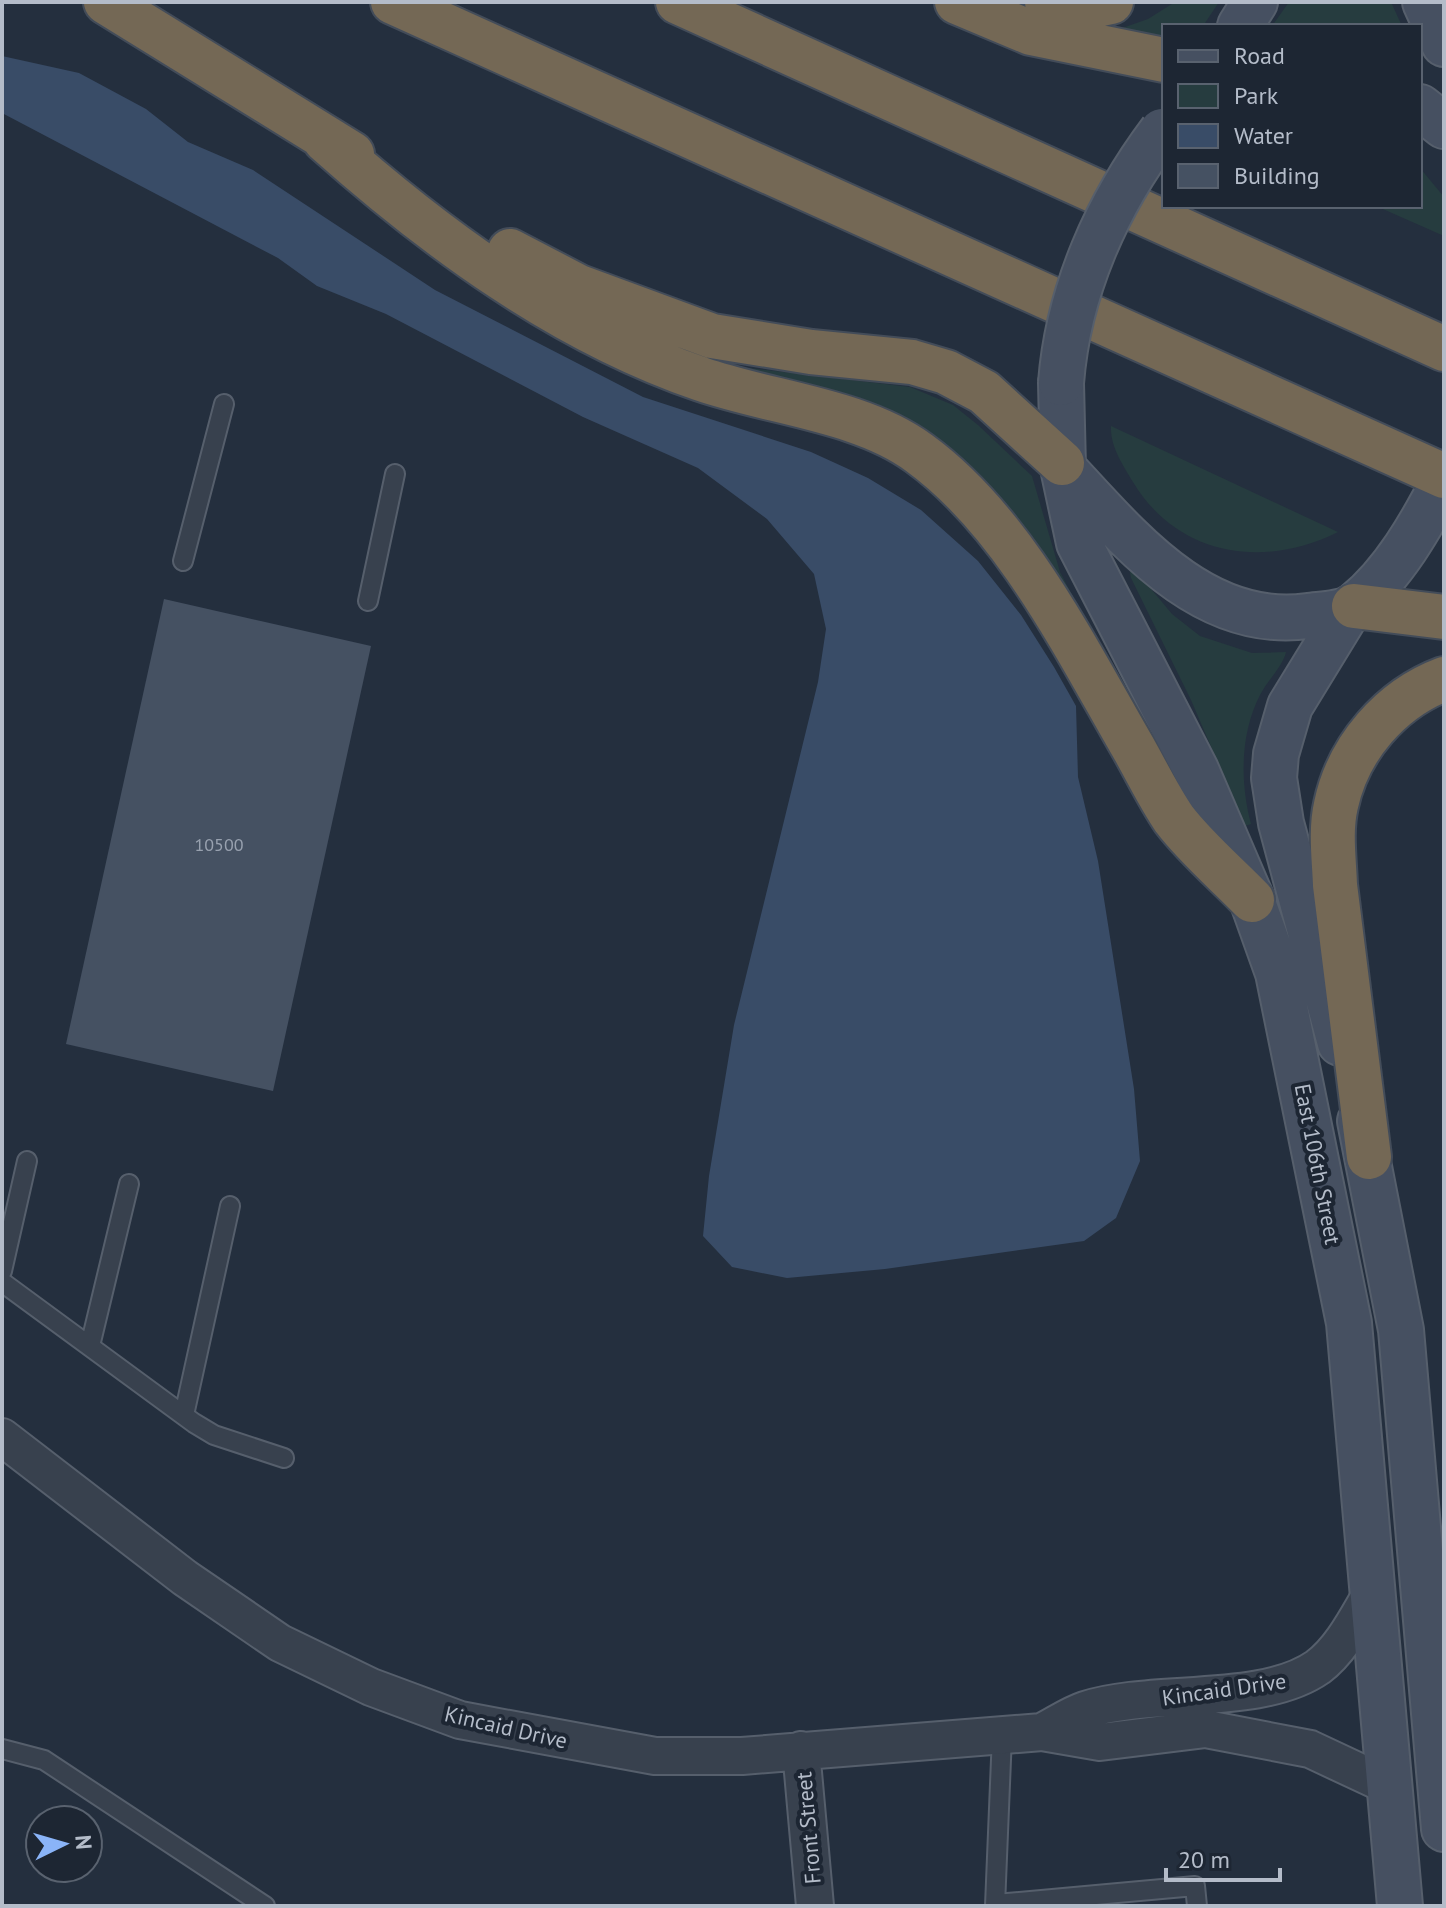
<svg xmlns="http://www.w3.org/2000/svg" width="1446" height="1908" font-family="'PT Sans',sans-serif">
<style>
.green{fill:#263c3f}
.water{fill:#394c67}
.building{fill:#455162}
.lines{fill:none;stroke-linecap:round;stroke-linejoin:round}
.service-casing{stroke:#565f6c;stroke-width:22}
.minor-casing{stroke:#565f6c;stroke-width:40}
.secondary-casing{stroke:#565f6c;stroke-width:48}
.motorway-casing{stroke:#434c59;stroke-width:48}
.service{stroke:#38414e;stroke-width:18}
.minor{stroke:#38414e;stroke-width:36}
.secondary{stroke:#465061;stroke-width:44}
.motorway{stroke:#746855;stroke-width:44}
.secondary-bridge-casing{stroke:#565f6c;stroke-width:48;stroke-linecap:butt}
.secondary-bridge{stroke:#465061;stroke-width:44}
.labels{text-anchor:middle;stroke-width:8;stroke-linejoin:round;paint-order:stroke}
.number-label{font-size:18px;fill:#98a1af}
.street-label{font-size:22px;fill:#b4bcc9;stroke:#1d2633}
</style>
<rect width="100%" height="100%" fill="#242f3e"/>
<path class="green" d="M1175,2H1219L1203,26H1164V42L1108,33L1148,19Z
M1289,2H1391L1402,26H1272Z
M1420,168L1444,197V236L1376,206H1420Z
M732,366L910,387L953,405L978,425L1032,476L1060,572L1147,736L1013,516C941,411 845,400 732,366Z
M1111,426L1338,532C1265,569 1178,557 1133,482C1123,465 1110,447 1111,426Z
M1136,571L1172,614L1200,636L1252,653L1286,652C1283,666 1267,681 1260,695C1240,734 1240,782 1251,824L1245,826L1191,700L1131,578L1130,572Z"/>
<path class="water" d="M2,56L79,73L146,109L188,142L253,170L435,290L643,397L811,452L868,478L921,510L978,561L1021,615L1054,667L1076,706L1078,777L1098,861L1134,1089L1140,1161L1116,1218L1084,1241L885,1269L787,1278L732,1267L703,1236L709,1176L734,1025L818,682L826,629L814,574L767,519L698,468L583,417L386,314L317,286L278,258L2,113Z"/>
<path class="building" d="M164,599L371,646L273,1091L66,1044Z"/>
<g class="lines">
<g class="service-casing">
<path id="service" d="M183,561L224,404
M368,601L395,474
M2,1271L27,1161
M2,1282L194,1423L214,1435L284,1458
M90,1346L129,1184
M184,1415L230,1206
M2,1749L44,1760L265,1906
M996,1904L1195,1886L1197,1906
M995,1906L1002,1735"/>
</g>
<g class="minor-casing">
<path id="minor" d="M2,1437L185,1578L280,1643L371,1687L460,1720L655,1756H742L1042,1732L1100,1742L1206,1729L1310,1749L1389,1786
M1042,1732C1056,1725 1070,1715 1085,1710C1152,1688 1261,1707 1318,1667C1342,1649 1357,1618 1372,1593
M801,1750L815,1906"/>
</g>
<g class="secondary-casing">
<path id="secondary" d="M1425,2L1444,44
M1240,26L1255,2
M1420,107L1444,126
M1061,383L1063,468C1128,538 1203,631 1308,616C1322,614 1344,614 1355,605C1393,575 1422,524 1444,481
M1063,468L1079,543L1196,770L1252,900L1278,973L1349,1323L1400,1906
M1340,1043L1281,823L1274,778L1276,754L1290,706L1350,608
M1360,1121L1401,1330L1444,1829"/>
</g>
<g class="motorway-casing">
<path id="motorway" d="M106,2L352,154
M393,2L1444,476
M678,2L1444,349
M957,2L1031,33L1164,60
M1047,2L1092,6L1111,2
M325,140C435,238 561,331 701,379C770,403 861,410 919,453C1014,522 1076,649 1134,749C1147,772 1159,797 1174,819C1196,848 1227,874 1252,900
M510,251L579,287L712,336L811,352L912,362L946,372L984,392L1062,463
M1354,606L1444,617
M1369,1157L1335,885C1334,858 1330,831 1336,805C1348,748 1391,699 1444,679"/>
</g>
<use href="#service" class="service"/>
<use href="#minor" class="minor"/>
<use href="#secondary" class="secondary"/>
<use href="#motorway" class="motorway"/>
<g class="secondary-bridge-casing">
<path id="secondary-bridge" d="M1061,383C1068,291 1107,204 1162,131"/>
</g>
<use href="#secondary-bridge" class="secondary-bridge"/>
</g>
<g class="labels">
<g class="number-label">
<text x="219" y="851">10500</text>
</g>
<g class="street-label">
<text transform="translate(1318 1164) rotate(79)" y="8">East 106th Street</text>
<text transform="translate(1224 1689) rotate(-8)" y="8">Kincaid Drive</text>
<text transform="translate(506 1727) rotate(13)" y="8">Kincaid Drive</text>
<text transform="translate(808 1828) rotate(-95)" y="8">Front Street</text>
</g>
</g>
<rect width="1446" height="1908" fill="none" stroke="#b4bcc9" stroke-width="8"/>
<rect x="1162" y="24" width="260" height="184" fill="#1d2633" stroke="#59626f" stroke-width="2"/>
<rect x="1178" y="50" width="40" height="12" fill="#465061" stroke="#59626f" stroke-width="2"/>
<text x="1234" y="64" font-size="24" fill="#b4bcc9">Road</text>
<rect x="1178" y="84" width="40" height="24" fill="#263c3f" stroke="#59626f" stroke-width="2"/>
<text x="1234" y="104" font-size="24" fill="#b4bcc9">Park</text>
<rect x="1178" y="124" width="40" height="24" fill="#394c67" stroke="#59626f" stroke-width="2"/>
<text x="1234" y="144" font-size="24" fill="#b4bcc9">Water</text>
<rect x="1178" y="164" width="40" height="24" fill="#455162" stroke="#59626f" stroke-width="2"/>
<text x="1234" y="184" font-size="24" fill="#b4bcc9">Building</text>
<g transform="translate(64 1844) rotate(85)"><circle r="38" fill="#1d2633" stroke="#59626f" stroke-width="2"/>
<path d="M0-6L14 30L0 20L-14 30Z" fill="#8ab4f8"/>
<text y="-12" font-size="22" font-weight="bold" text-anchor="middle" fill="#b4bcc9">N</text>
</g>
<path d="M1166 1868v12h114v-12" fill="none" stroke="#b4bcc9" stroke-width="4"/>
<text x="1178" y="1868" font-size="24" fill="#b4bcc9" stroke="#1d2633" stroke-width="6" paint-order="stroke">20 m</text>
</svg>
